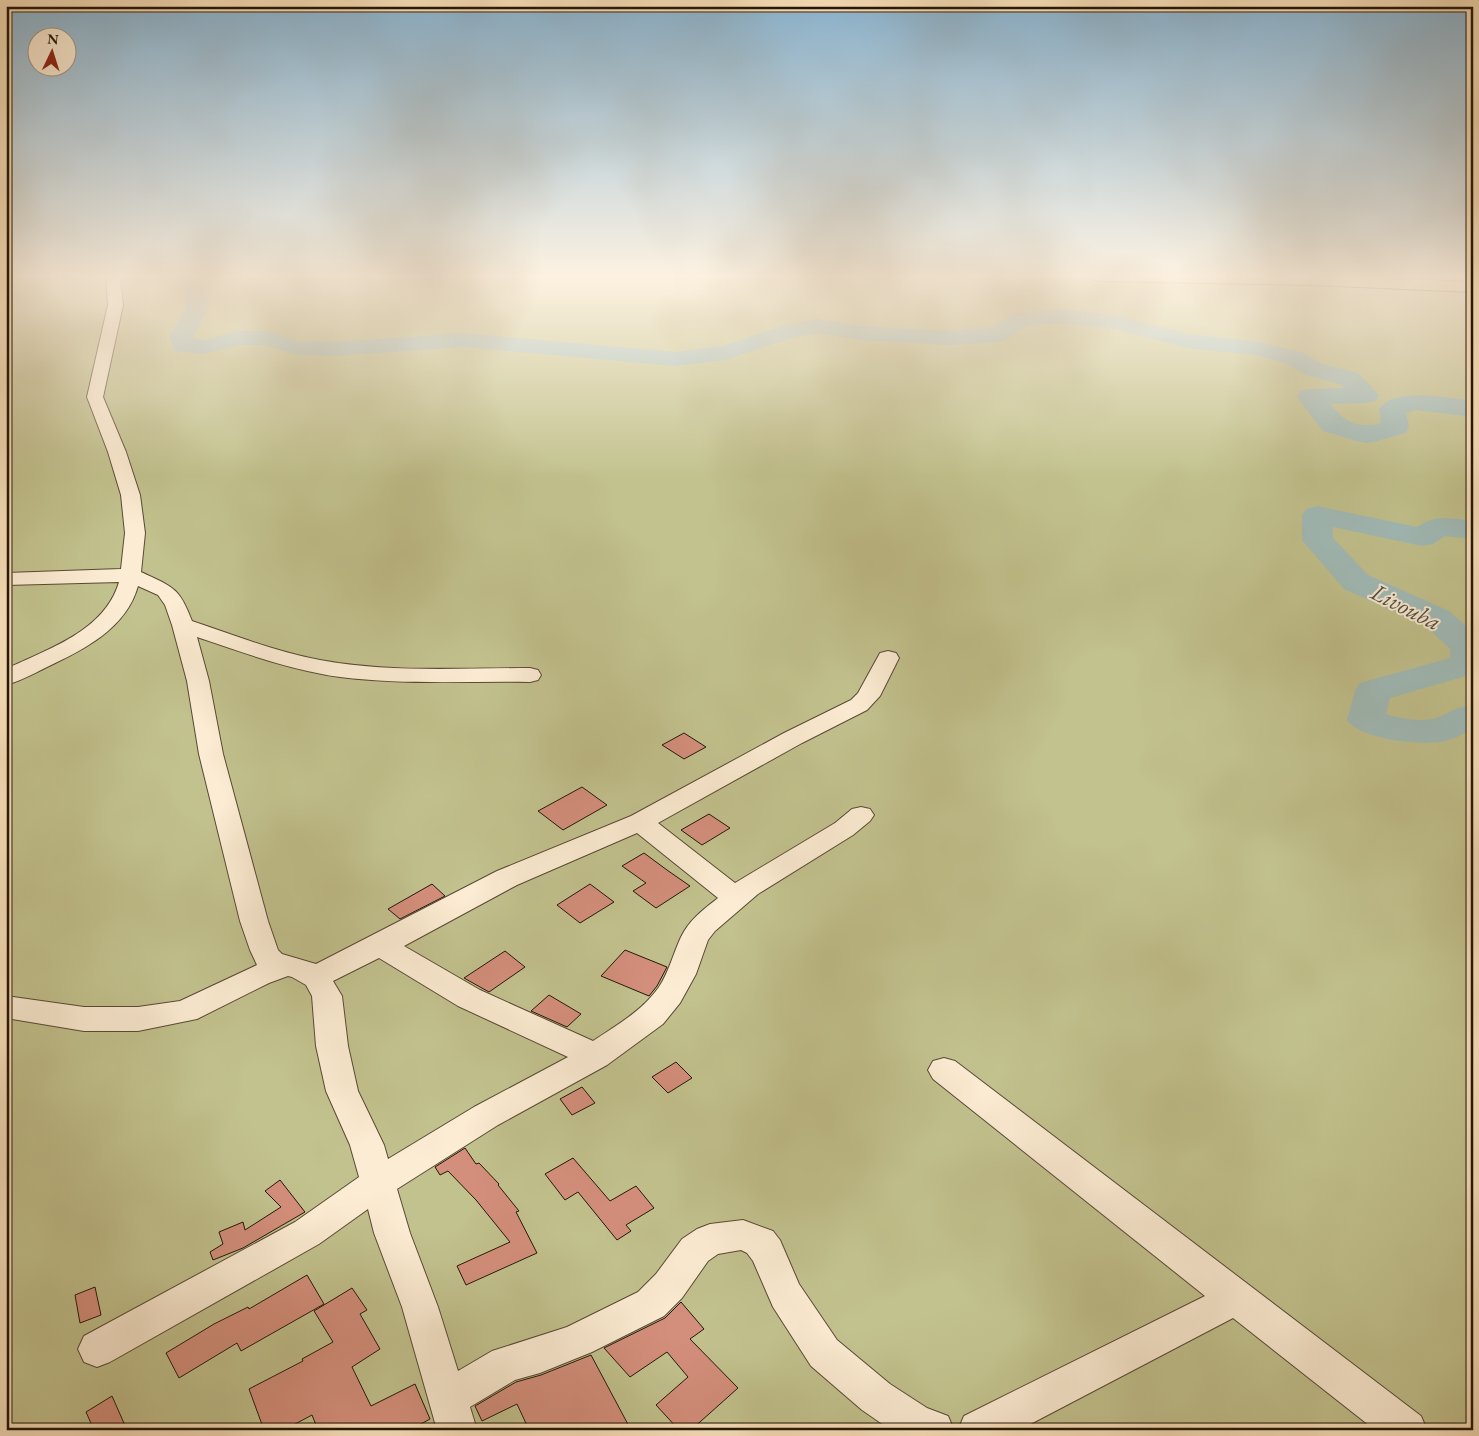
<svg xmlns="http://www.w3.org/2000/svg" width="1479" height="1436" font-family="'EB Garamond',serif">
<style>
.green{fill:#c2c28e;stroke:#726c4b}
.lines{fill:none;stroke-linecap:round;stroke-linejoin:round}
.river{fill:#a1bcb9;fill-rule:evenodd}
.building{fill:#d48f7c;stroke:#221608}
.minor-casing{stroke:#584935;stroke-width:2}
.highway-casing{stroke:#221608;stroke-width:2}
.minor{fill:#fcecd3;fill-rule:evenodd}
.highway{fill:#edc17e;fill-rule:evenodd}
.labels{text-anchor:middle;stroke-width:4;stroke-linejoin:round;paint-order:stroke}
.water-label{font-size:24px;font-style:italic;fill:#4e5046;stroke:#fcecd3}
</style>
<rect width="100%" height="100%" fill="#fae2bc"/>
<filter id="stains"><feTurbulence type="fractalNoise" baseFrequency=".004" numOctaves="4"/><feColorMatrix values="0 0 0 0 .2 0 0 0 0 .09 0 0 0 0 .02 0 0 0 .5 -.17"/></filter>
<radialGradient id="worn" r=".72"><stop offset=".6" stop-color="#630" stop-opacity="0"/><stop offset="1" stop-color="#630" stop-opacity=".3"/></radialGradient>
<path class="green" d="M6,276H1473V1430H6Z"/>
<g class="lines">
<path class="river" d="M175,276H197C215,303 209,310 193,336L194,339L204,340L238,331H265L300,341L335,342L464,333L675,352L722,346L782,326L818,319L859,326L950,331L992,328L1012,314L1061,309L1115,315L1188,334L1255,341L1303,353L1323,364L1358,373L1379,395L1375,401L1366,403L1330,404C1345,422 1357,429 1381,423L1379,409C1394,386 1449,398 1473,401V417L1416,410L1406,413L1409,427L1405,433L1377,441L1367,443L1357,441L1323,431L1297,397L1301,391L1310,389L1344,388L1340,384L1306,375L1285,363L1254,355L1187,348L1114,329L1061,323L1026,326L1006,340L998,342L950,345L859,340L818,333L795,337L725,360L675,366L464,347L335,356L298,355L263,345H239L205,354L175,351L169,336C186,310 193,304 175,276Z
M1317,506L1417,527C1437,514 1450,518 1473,521V539L1445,536L1433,544L1422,546L1333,527V538L1368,575L1449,611L1473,632V674L1390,698L1386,714C1400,718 1417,722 1432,719C1446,717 1458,703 1473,707V729C1462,734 1452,741 1440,742C1417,745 1360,739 1347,720L1355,691L1360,683L1450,658V649L1425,625L1344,589L1302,540V515L1306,509Z"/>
</g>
<path class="building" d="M684,733L706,747L684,759L662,745Z
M582,787L607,805L563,830L538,811Z
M709,814L730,828L702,845L681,830Z
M644,853L667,870L690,886L656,908L633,891L646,883L622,866Z
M432,884L445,896L400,919L388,909Z
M590,884L614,902L580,923L557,905Z
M625,950L667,967L657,986L649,996L601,976Z
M505,951L525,967L489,992L464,978Z
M549,995L581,1014L567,1027L531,1011Z
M676,1062L692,1078L668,1093L652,1077Z
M582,1087L595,1103L572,1115L560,1099Z
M465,1148L476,1164L479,1163L499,1184L498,1185L519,1211L516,1212L537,1253L466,1285L457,1266L510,1242L476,1200L448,1171L440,1175L435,1167Z
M573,1158L610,1201L636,1186L654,1208L626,1225L631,1231L617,1240L578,1192L565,1200L545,1174Z
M280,1180L305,1212L243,1248L213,1260L210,1252L223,1244L219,1232L243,1222L245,1230L281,1207L265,1191Z
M307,1275L324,1304L241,1351L237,1343L179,1378L166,1353L214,1324L248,1307L249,1309Z
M95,1287L101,1315L80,1323L75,1295Z
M352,1288L367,1310L360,1314L380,1349L352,1367L371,1406L415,1384L430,1419L410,1430H318L312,1415L284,1430H264L249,1389L303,1361L302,1359L333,1342L314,1311Z
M681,1302L704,1329L690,1339L738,1388L691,1430H679L656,1405L688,1377L667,1352L630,1377L604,1348L665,1318Z
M591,1355L631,1430H529L517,1404L482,1421L475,1406L516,1382L541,1375Z
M112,1396L127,1430H94L86,1412Z"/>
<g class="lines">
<g class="minor-casing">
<path id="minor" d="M106,276H120L123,305L103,397L126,452L140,495L145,533L141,572C173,587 179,587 192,621C234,635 276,652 320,660C389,673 461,668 530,668L538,670L541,675L538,680L530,682C467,681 403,685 340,677C291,670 244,653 197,637L209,681L223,754L268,921L278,950L282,954L316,964L497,871L631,816L784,733L851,700L858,693L880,653L888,651L896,653L899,658L880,696L867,710L802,743L658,823L735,883L835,823L852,809L861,807L870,809L874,815L870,821L853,835L758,894L715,931L708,940L696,974L680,1003L663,1024L607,1065L498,1125L397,1189L410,1233L438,1307L458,1371L492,1351L567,1327L638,1292L656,1274L682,1239L697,1229L710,1224L743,1220L773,1231L780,1240L799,1284L837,1340L890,1384L927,1408L948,1416L954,1430H891L862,1410L811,1366L773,1307L753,1261L747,1253L741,1250L718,1254L708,1261L682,1298L664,1316L592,1352L540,1373L515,1380L470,1407L477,1430H437L402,1307L374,1233L368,1209L319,1244L110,1362L97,1367L84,1362L78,1349L84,1336L295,1222L359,1177L350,1145L326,1091L316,1046L312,996L306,985L292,977L288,976L269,983L197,1019L138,1031H84L6,1018V996L84,1007H138L180,1001L257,965L250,950L240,921L199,754L187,681L172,625L165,605L158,595L138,586C126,629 83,650 45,668C33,674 20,681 6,685V669C48,649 105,631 119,582L6,585V573L121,569L125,533L121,495L108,452L87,397L108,305ZM637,833L718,898C704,909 689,920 681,937C673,954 669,972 659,987C642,1011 617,1025 593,1041L480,990L404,946L517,885ZM379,958L458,1006L568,1057L474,1107L388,1159L384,1145L358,1091L348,1046L342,996L333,981Z
M944,1058L955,1061L1421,1416L1427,1430H1375L1233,1318L1019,1430H958L964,1416L1205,1296L933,1079L928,1070L933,1061Z"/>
</g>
<g class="highway-casing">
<path id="highway" d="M1091,276H1327L1473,282V292L1314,285L1099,281L1093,279Z"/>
</g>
<use href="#minor" class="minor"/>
<use href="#highway" class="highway"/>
</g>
<linearGradient id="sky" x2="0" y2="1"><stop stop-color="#8bb7d5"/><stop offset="0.58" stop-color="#fdf2e1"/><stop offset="1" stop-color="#fdf2e1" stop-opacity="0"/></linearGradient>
<rect width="1479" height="477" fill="url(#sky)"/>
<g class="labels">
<g class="water-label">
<text transform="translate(1406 607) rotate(27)" y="8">Livouba</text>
</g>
</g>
<rect width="1479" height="1436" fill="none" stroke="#fae2bc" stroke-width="25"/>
<rect x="8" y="8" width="1464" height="1421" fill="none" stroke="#221608" stroke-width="2.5"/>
<rect x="12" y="12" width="1454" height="1411" fill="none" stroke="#221608"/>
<g transform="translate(52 52) rotate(4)"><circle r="24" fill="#fcecd3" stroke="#a59682"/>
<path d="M0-4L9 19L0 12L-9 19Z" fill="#8f2418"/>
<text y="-8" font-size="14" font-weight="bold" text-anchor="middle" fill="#221608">N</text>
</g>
<rect width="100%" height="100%" filter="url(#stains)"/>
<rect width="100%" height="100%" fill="url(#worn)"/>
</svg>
